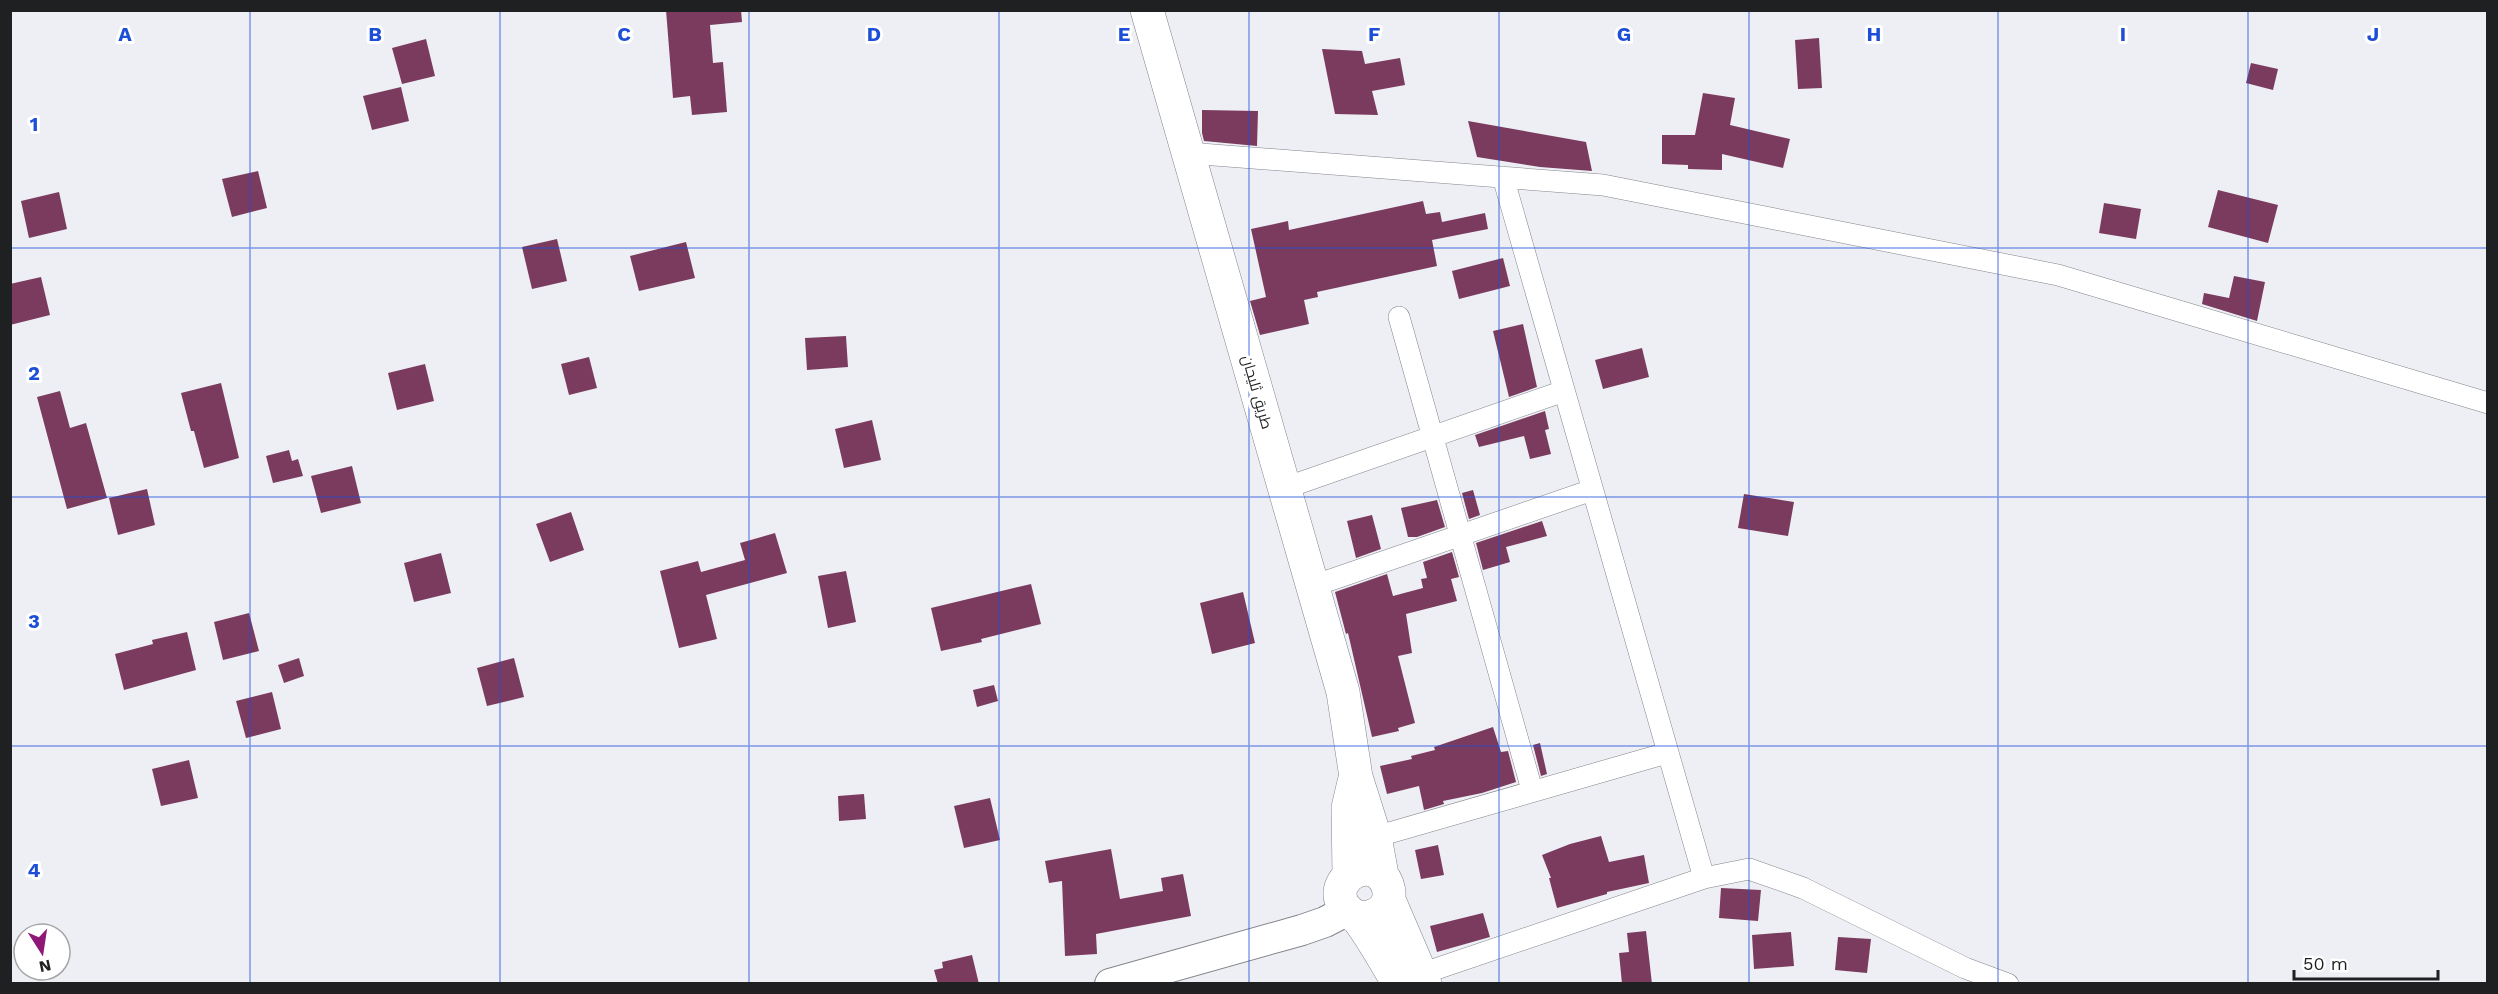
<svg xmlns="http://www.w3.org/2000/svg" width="2498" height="994" font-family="'Work Sans',Cairo,sans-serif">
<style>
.building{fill:#7b3b5e}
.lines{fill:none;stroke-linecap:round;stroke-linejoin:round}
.minor-casing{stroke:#83858b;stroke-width:22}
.secondary-casing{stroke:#83858b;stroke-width:32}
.primary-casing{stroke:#83858b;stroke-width:34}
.minor{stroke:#fff;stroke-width:21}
.secondary{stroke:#fff;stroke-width:30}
.primary{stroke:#fff;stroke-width:33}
.grid{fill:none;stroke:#1d4ed8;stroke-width:1.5;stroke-opacity:0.55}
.labels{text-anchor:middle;stroke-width:6;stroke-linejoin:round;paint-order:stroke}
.street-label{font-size:15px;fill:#1f2022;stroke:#fff}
.grid-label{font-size:20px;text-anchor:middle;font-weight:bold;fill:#1d4ed8;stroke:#fff;stroke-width:6;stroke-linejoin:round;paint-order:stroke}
</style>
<rect width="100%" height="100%" fill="#edeff5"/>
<path class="building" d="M666,10H741L742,22L710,25L713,63L723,62L727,112L692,115L690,96L673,98Z
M1819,38L1822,88L1798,89L1795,40Z
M426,39L435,76L402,84L392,48Z
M1322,49L1362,51L1365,64L1400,58L1405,85L1372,91L1378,115L1335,114Z
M2251,63L2278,69L2273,90L2246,83Z
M401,87L409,121L372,130L363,96Z
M1703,93L1735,98L1730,125L1790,139L1783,168L1722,154V170L1688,169V165L1662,164V135H1695Z
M1202,110L1258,111L1257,146L1204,141L1202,133Z
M1468,121L1586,142L1592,171L1540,167L1477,157Z
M258,171L267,208L232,217L222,179Z
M2218,190L2278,205L2268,243L2208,227Z
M59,192L67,229L29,238L21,201Z
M1423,201L1426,214L1440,212L1442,222L1485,213L1488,229L1432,240L1437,266L1317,292L1318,297L1304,300L1309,324L1260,335L1250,301L1266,297L1251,229L1288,221L1289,230Z
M2104,203L2141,209L2136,239L2099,233Z
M557,239L567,281L532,289L522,247Z
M686,242L695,278L639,291L630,256Z
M1503,258L1510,286L1459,299L1452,271Z
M2234,276L2265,282L2257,321L2202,304L2204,293L2229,298Z
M41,277L50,315L10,325V284Z
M1523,324L1537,387L1509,397L1493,331Z
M846,336L848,367L807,370L805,338Z
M1642,348L1649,377L1603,389L1595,360Z
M589,357L597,388L569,395L561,364Z
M425,364L434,401L397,410L388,373Z
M221,383L239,458L204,468L194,431H191L181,393Z
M60,391L70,428L86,423L107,498L67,509L37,397Z
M1545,411L1549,429L1545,430L1551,454L1530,459L1524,436L1479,447L1475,435Z
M872,420L881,460L844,468L835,429Z
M289,450L292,461L298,459L303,476L273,483L266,456Z
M352,466L361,503L321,513L311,476Z
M147,489L155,525L118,535L109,498Z
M1473,490L1480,515L1469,519L1462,493Z
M1744,494L1794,502L1788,536L1738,528Z
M1437,500L1445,527L1417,537H1408L1401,508Z
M571,512L584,550L550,562L536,524Z
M1372,515L1381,549L1356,558L1347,521Z
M1542,521L1547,536L1506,547L1510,562L1483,570L1476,543Z
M775,533L787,573L706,595L717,639L679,648L660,571L698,561L701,572L745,560L740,543Z
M1452,552L1459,577L1451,579L1457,601L1406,614L1412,653L1398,656L1415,723L1398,728L1399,731L1372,737L1348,633L1346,634L1335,592L1387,574L1393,596L1423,588L1421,579L1427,578L1423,562Z
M441,553L451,593L414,602L404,563Z
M846,571L856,622L828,628L818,576Z
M1031,584L1041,624L981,639L982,642L941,651L931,608Z
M1243,592L1255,643L1212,654L1200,603Z
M249,613L259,651L223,660L214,622Z
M187,632L196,670L124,690L115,654L153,644L152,640Z
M299,658L304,676L284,683L278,665Z
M514,658L524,697L487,706L477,668Z
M994,685L998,701L977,707L973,690Z
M272,692L281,729L246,738L236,701Z
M1493,727L1501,752L1508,751L1516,782L1482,793L1443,801L1444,804L1424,810L1419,786L1387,794L1380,766L1412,759L1411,756L1435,750L1434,747Z
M1540,743L1547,774L1541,776L1533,745Z
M189,760L198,798L161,806L152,769Z
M864,794L866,819L839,821L838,796Z
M990,798L1000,840L964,848L954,806Z
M1601,836L1609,862L1644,855L1649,883L1607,892V894L1557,908L1549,878H1551L1542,855L1570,844Z
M1438,845L1444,875L1421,879L1415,850Z
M1111,849L1120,899L1163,891L1161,878L1183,874L1191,916L1096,934L1097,954L1065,956L1062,881L1049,883L1045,861Z
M1721,888L1761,890L1758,921L1719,918Z
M1483,913L1490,937L1437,952L1430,926Z
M1646,931L1652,984H1622L1619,953L1629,952L1627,933Z
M1791,932L1794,966L1754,969L1752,935Z
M1838,937L1871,939L1867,973L1835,970Z
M972,955L979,984H938L934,970L943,968L942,962Z"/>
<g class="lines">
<g class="minor-casing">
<path id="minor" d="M1188,153L1603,185L2058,275L2488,403
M1503,177L1704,878
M1399,317L1532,790
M1285,488L1564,391
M1313,586L1592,490
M1375,837L1667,753
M1412,980L1421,974L1704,878L1749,869L1803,888L1965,968L2008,984"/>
</g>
<g class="secondary-casing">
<path id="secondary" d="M1110,984L1302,930L1325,922L1346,911"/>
</g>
<g class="primary-casing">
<path id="primary" d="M1147,10L1343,692L1356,777L1375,837L1382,875
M1349,875L1348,808L1354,782
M1389,900L1425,984
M1358,918C1408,918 1390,858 1357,871C1346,875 1337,888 1341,900C1344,911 1353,913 1359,920C1374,940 1386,963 1399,984"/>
</g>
<use href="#minor" class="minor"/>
<use href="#secondary" class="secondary"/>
<use href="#primary" class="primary"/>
</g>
<path class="grid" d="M250,10V984M500,10V984M749,10V984M999,10V984M1249,10V984M1499,10V984M1749,10V984M1998,10V984M2248,10V984M10,248H2488M10,497H2488M10,746H2488"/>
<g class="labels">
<g class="street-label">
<text transform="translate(1257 392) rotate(74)" y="5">طريق ثليجان</text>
</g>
</g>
<g class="grid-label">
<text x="125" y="41">A</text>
<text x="375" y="41">B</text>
<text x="624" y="41">C</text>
<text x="874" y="41">D</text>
<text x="1124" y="41">E</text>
<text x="1374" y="41">F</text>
<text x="1624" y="41">G</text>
<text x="1874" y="41">H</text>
<text x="2123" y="41">I</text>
<text x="2373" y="41">J</text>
<text x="34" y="131">1</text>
<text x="34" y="380">2</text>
<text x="34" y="628">3</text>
<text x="34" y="877">4</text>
</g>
<rect width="2498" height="994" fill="none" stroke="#1f2022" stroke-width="24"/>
<g transform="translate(42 952) rotate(168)"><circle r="28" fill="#ffffff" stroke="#a5a6a7" stroke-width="1.5"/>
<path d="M0-4.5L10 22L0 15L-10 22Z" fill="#8f1877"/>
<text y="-9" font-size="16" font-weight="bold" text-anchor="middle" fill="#1f2022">N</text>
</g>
<path d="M2294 970v9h144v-9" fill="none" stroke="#1f2022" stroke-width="3"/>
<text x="2303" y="970" font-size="18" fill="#1f2022" stroke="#ffffff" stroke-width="4.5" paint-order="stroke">50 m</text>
</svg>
